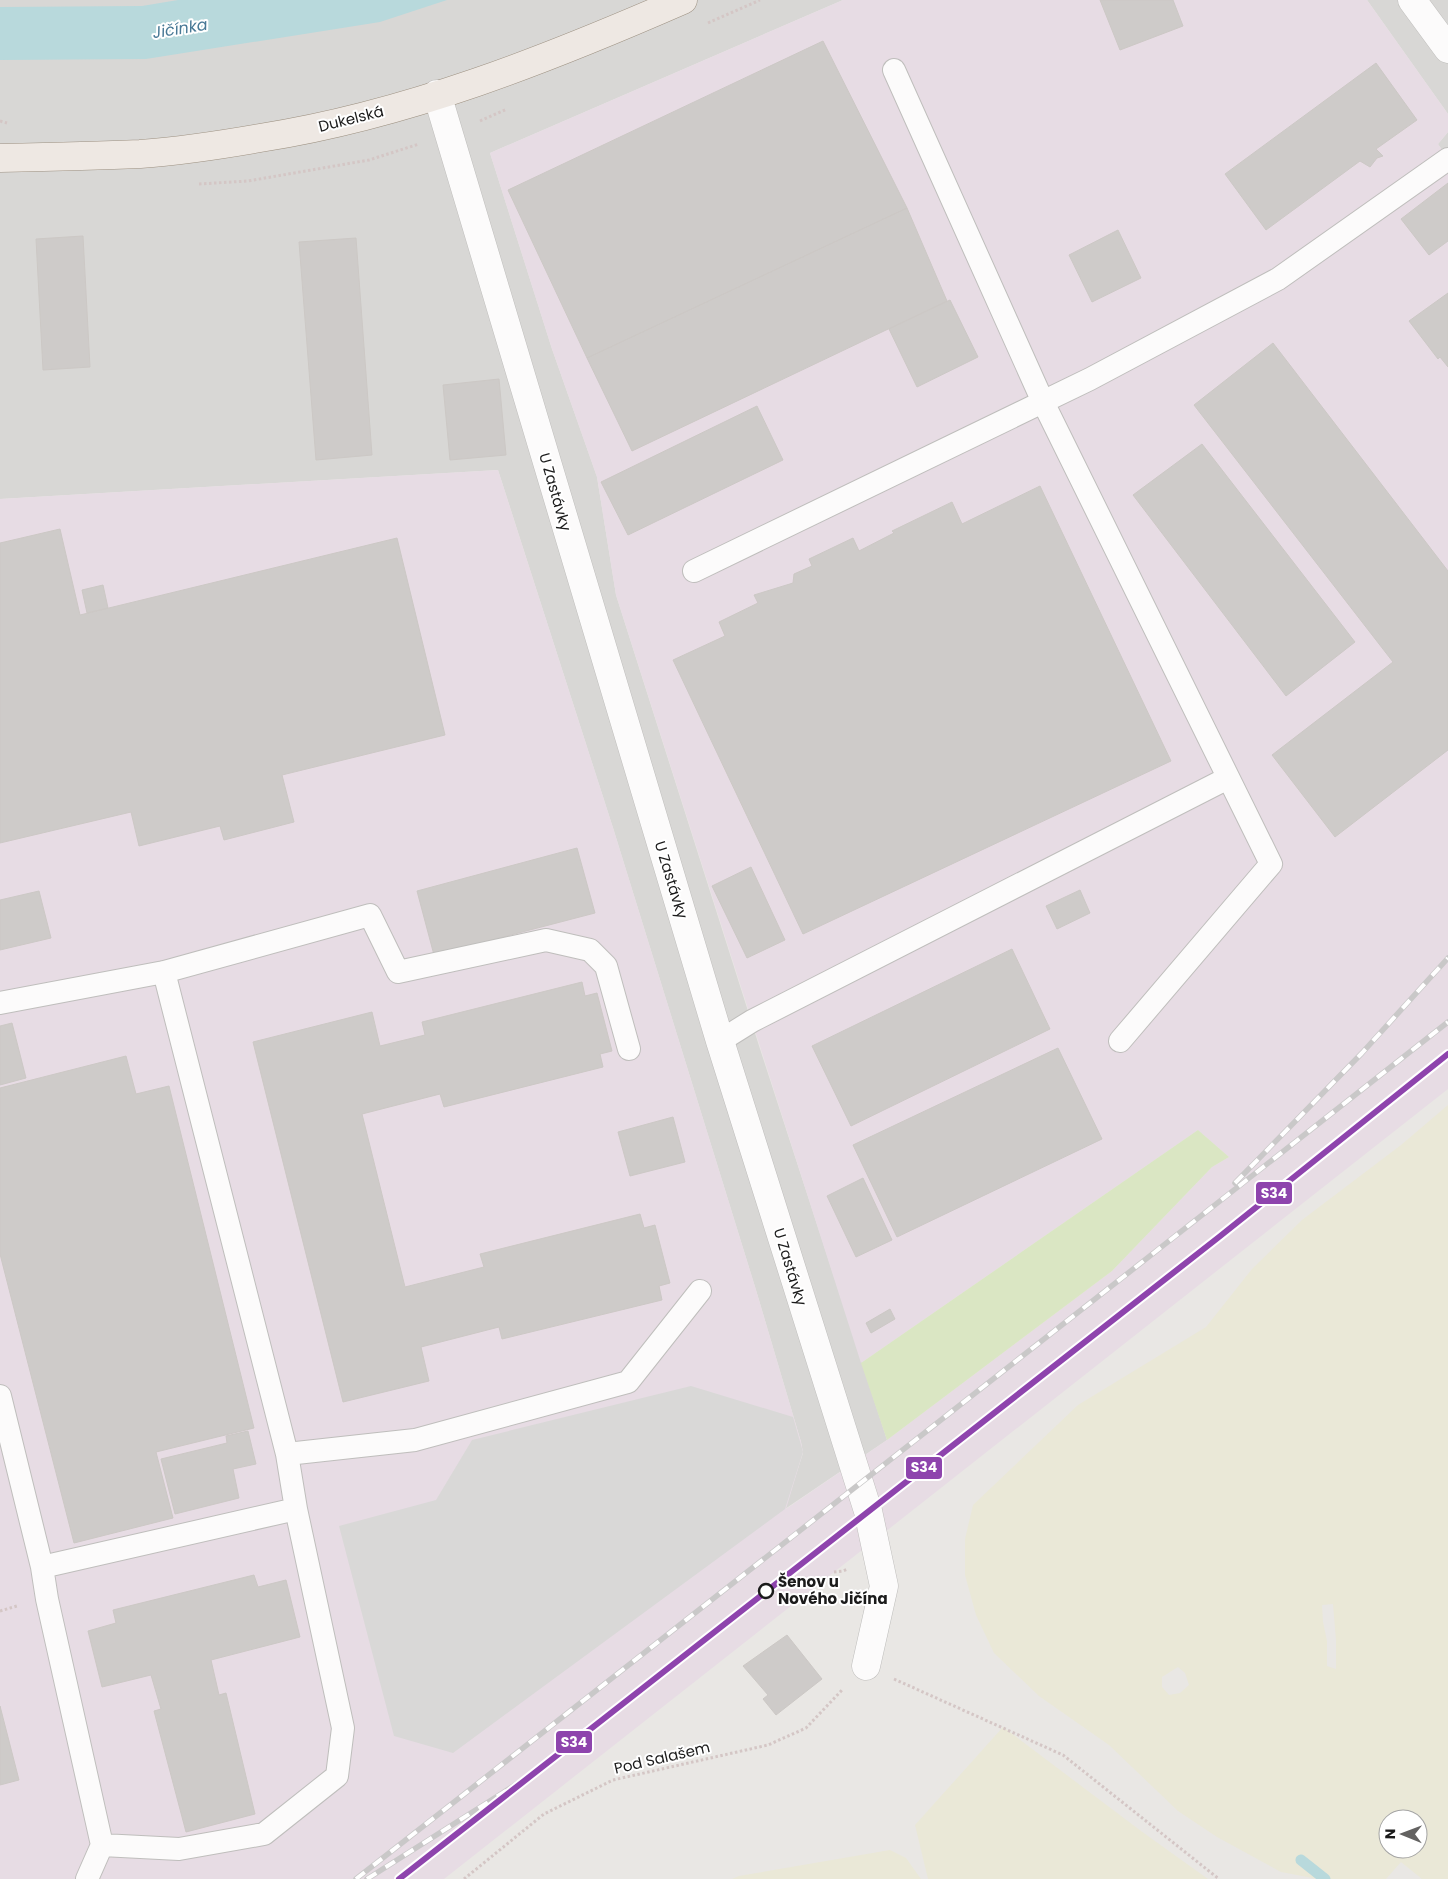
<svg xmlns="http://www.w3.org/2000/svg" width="1448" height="1879" font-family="Poppins,sans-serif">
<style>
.residential{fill:#d8d7d5}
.industrial{fill:#e7dce4}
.farmland{fill:#eae8d7;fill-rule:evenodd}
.grass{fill:#dae6c3}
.parking{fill:#d9d8d7}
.water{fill:#b8d9dc}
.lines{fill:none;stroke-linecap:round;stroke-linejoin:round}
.stream{stroke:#b8d9dc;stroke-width:11}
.building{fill:#cecbc9;stroke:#ccc8c5}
.service-casing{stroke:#bfbebc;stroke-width:24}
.minor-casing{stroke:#bfbebc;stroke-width:29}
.primary-casing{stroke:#9d9182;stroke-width:29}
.path{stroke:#d4c6c5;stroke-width:3;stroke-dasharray:2.5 2.5;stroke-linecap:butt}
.service{stroke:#fcfbfb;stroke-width:22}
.minor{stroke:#fcfbfb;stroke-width:28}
.primary{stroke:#eee8e3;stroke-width:28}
.rail-casing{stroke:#c9c8c8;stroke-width:5.5}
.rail{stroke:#fff;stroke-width:4;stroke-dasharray:11;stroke-linecap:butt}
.rail-1-casing{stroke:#fff;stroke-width:10}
.rail-1{stroke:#8e44ad;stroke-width:6}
.stop-dot{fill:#fff;stroke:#1b1b1b;stroke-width:2.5}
.labels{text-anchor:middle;stroke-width:4;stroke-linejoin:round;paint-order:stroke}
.street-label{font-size:15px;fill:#1b1b1b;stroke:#fff}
.stop-label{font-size:15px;font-weight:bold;fill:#1b1b1b;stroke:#fff;text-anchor:start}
.water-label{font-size:16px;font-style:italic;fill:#477895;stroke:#fff}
.line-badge{stroke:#fff;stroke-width:2}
.badge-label{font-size:14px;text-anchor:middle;font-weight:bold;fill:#fff}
</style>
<rect width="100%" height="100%" fill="#e9e7e4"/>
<path class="residential" d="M0,0H843L490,153L552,349L597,477L616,595L761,1052L887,1440L785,1509L803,1453L801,1442L756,1290L614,831L498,470L0,499Z
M1367,0H1448V114Z
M1448,132V159L1438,144Z"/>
<path class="industrial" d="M843,0H1367L1448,114V132L1438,144L1448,159V1089L444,1879H0V499L498,470L614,831L756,1290L801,1442L803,1452L786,1509L887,1440L1112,1271L1212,1167L1229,1157L1198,1130L861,1363L616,595L597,477L552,349L490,153Z"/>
<path class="farmland" d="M1448,1105V1879H1422L1401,1862L1386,1879H1318L1281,1872L1217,1837L1178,1811L1109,1745L1039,1696L994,1653L976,1615L965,1575V1539L973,1505L1078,1405L1206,1327L1252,1269L1302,1220L1401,1145ZM1333,1604L1336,1640V1669L1327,1666V1641L1323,1622L1322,1605ZM1178,1667L1185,1673L1189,1685L1180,1693L1169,1695L1162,1687V1677ZM1388,1819H1418V1849H1388Z
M1003,1727L1141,1831L1208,1879H928L915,1825Z
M890,1850L906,1858L921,1879H732L739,1876Z"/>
<path class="grass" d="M1198,1130L1229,1157L1212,1167L1112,1271L887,1440L861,1363Z"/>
<path class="parking" d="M691,1386L793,1417L803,1452L785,1509L453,1753L394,1736L339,1526L436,1500L472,1440Z"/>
<path class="water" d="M178,0H447L380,22L146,59L0,60V7L142,6Z"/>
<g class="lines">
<path class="stream" d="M1301,1860L1325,1879"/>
</g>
<path class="building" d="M1100,0H1173L1183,26L1120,50Z
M823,41L907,208L587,358L508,190Z
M1376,63L1417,120L1376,149L1383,156L1377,158L1370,167L1360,161L1266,230L1225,174Z
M1448,183V241L1429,255L1401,219Z
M907,208L947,301L632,451L587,358Z
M1118,230L1141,278L1092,302L1069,255Z
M83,236L90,367L43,370L36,239Z
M356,238L372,455L316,460L299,242Z
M1448,293V367L1440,357L1438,359L1409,321Z
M950,300L978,357L917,387L889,329Z
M1273,343L1448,571V750L1335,837L1272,755L1393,662L1194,405Z
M499,379L506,455L450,460L443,385Z
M757,406L783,460L628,535L601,482Z
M1202,444L1355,642L1286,696L1133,495Z
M1040,486L1171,761L803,934L673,660L725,636L719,622L758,603L754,595L793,583L794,574L812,566L809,559L853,538L859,551L894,533L892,531L952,502L962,524Z
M60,529L80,615L397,538L445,735L282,775L294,822L224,840L220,826L139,846L131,812L0,843V543Z
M103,585L108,608L87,613L82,590Z
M577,848L595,913L434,955L417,891Z
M751,867L785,940L747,958L712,886Z
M1080,890L1090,913L1057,929L1046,906Z
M39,891L51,938L0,950V900Z
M1012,949L1050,1029L851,1126L812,1046Z
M582,982L585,996L597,993L612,1051L600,1054L603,1067L444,1107L440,1094L362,1114L405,1287L484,1267L480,1254L640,1214L644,1228L655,1225L670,1283L659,1286L662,1300L502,1339L499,1327L421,1347L429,1381L343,1402L253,1042L372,1012L380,1046L425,1035L422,1022Z
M12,1023L26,1078L0,1085V1026Z
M1058,1048L1102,1139L897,1237L853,1145Z
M126,1056L136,1094L169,1086L254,1428L156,1452L173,1518L74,1543L0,1254V1088Z
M673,1117L685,1162L630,1176L618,1132Z
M863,1178L892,1240L856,1257L827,1196Z
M890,1309L895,1319L871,1333L866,1323Z
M248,1431L256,1464L233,1469L239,1498L175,1514L161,1459L227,1443L226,1436Z
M254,1575L258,1587L286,1580L300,1637L211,1660L219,1695L226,1693L255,1814L186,1832L154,1711L161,1709L151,1675L102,1687L88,1631L116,1623L113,1610Z
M787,1635L822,1679L776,1715L763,1699L768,1695L743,1666Z
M0,1706L19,1780L0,1785Z"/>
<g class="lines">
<g class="service-casing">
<path id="service" d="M894,70L1043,402L1271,864L1120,1041
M694,571L1090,379L1278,279L1448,159
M164,972L287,1454
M0,1003L164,972L370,915L398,972L546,940L590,950L606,966L629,1049
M720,1041L752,1021L1228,778
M0,1396L42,1567L296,1509L287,1454L415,1440L628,1382L700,1291
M42,1567L47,1599L102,1845L179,1849L264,1834L337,1776L343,1728L296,1509
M87,1879L102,1845"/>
</g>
<g class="minor-casing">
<path id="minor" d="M1412,0L1448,49
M437,94L720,1041L868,1511L884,1586L866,1666"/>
</g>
<g class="primary-casing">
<path id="primary" d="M0,158C47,157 93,156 140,154C180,151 220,145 260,138C407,115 548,59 683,0"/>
</g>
<path class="path" d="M708,23L760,0
M0,121L7,123
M480,121L507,109
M199,184L248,181L369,160L419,144
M834,1572L843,1571L848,1569
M0,1611L17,1606
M894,1679L1063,1755L1219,1879
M464,1879L544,1814L613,1780L768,1745L806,1728L843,1689"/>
<use href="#service" class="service"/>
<use href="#minor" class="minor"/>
<use href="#primary" class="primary"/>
<g class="rail-casing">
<path id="rail" d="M1235,1183L1362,1053L1448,958
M356,1879L1448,1022
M367,1879L534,1773"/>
</g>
<use href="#rail" class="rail"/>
<g class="rail-1-casing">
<path id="rail-1" d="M399,1879L1219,1237L1448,1054"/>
</g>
<use href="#rail-1" class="rail-1"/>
</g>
<circle class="stop-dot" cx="766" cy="1591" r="7"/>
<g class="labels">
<g class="street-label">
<text transform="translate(351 119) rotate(-14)" y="5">Dukelská</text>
<text transform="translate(555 492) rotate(74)" y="5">U Zastávky</text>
<text transform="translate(671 880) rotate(73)" y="5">U Zastávky</text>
<text transform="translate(790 1267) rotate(73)" y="5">U Zastávky</text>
<text transform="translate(662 1758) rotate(-13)" y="5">Pod Salašem</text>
</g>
<g class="stop-label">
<text x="778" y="1587">Šenov u<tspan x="778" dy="17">Nového Jičína</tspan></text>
</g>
<g class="water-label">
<text transform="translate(180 28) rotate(-9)" y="6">Jičínka</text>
</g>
</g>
<g class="line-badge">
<rect x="1255" y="1181" width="38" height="24" rx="5" fill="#8e44ad"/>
<rect x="905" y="1456" width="38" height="24" rx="5" fill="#8e44ad"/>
<rect x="555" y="1730" width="38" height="24" rx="5" fill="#8e44ad"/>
</g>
<g class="badge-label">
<text x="1274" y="1198">S34</text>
<text x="924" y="1472">S34</text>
<text x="574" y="1747">S34</text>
</g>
<g transform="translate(1403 1834) rotate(271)"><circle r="24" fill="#ffffff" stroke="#a4a4a4"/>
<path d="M0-4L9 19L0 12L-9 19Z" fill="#636261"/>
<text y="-8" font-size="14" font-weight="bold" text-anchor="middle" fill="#1b1b1b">N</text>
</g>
</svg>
